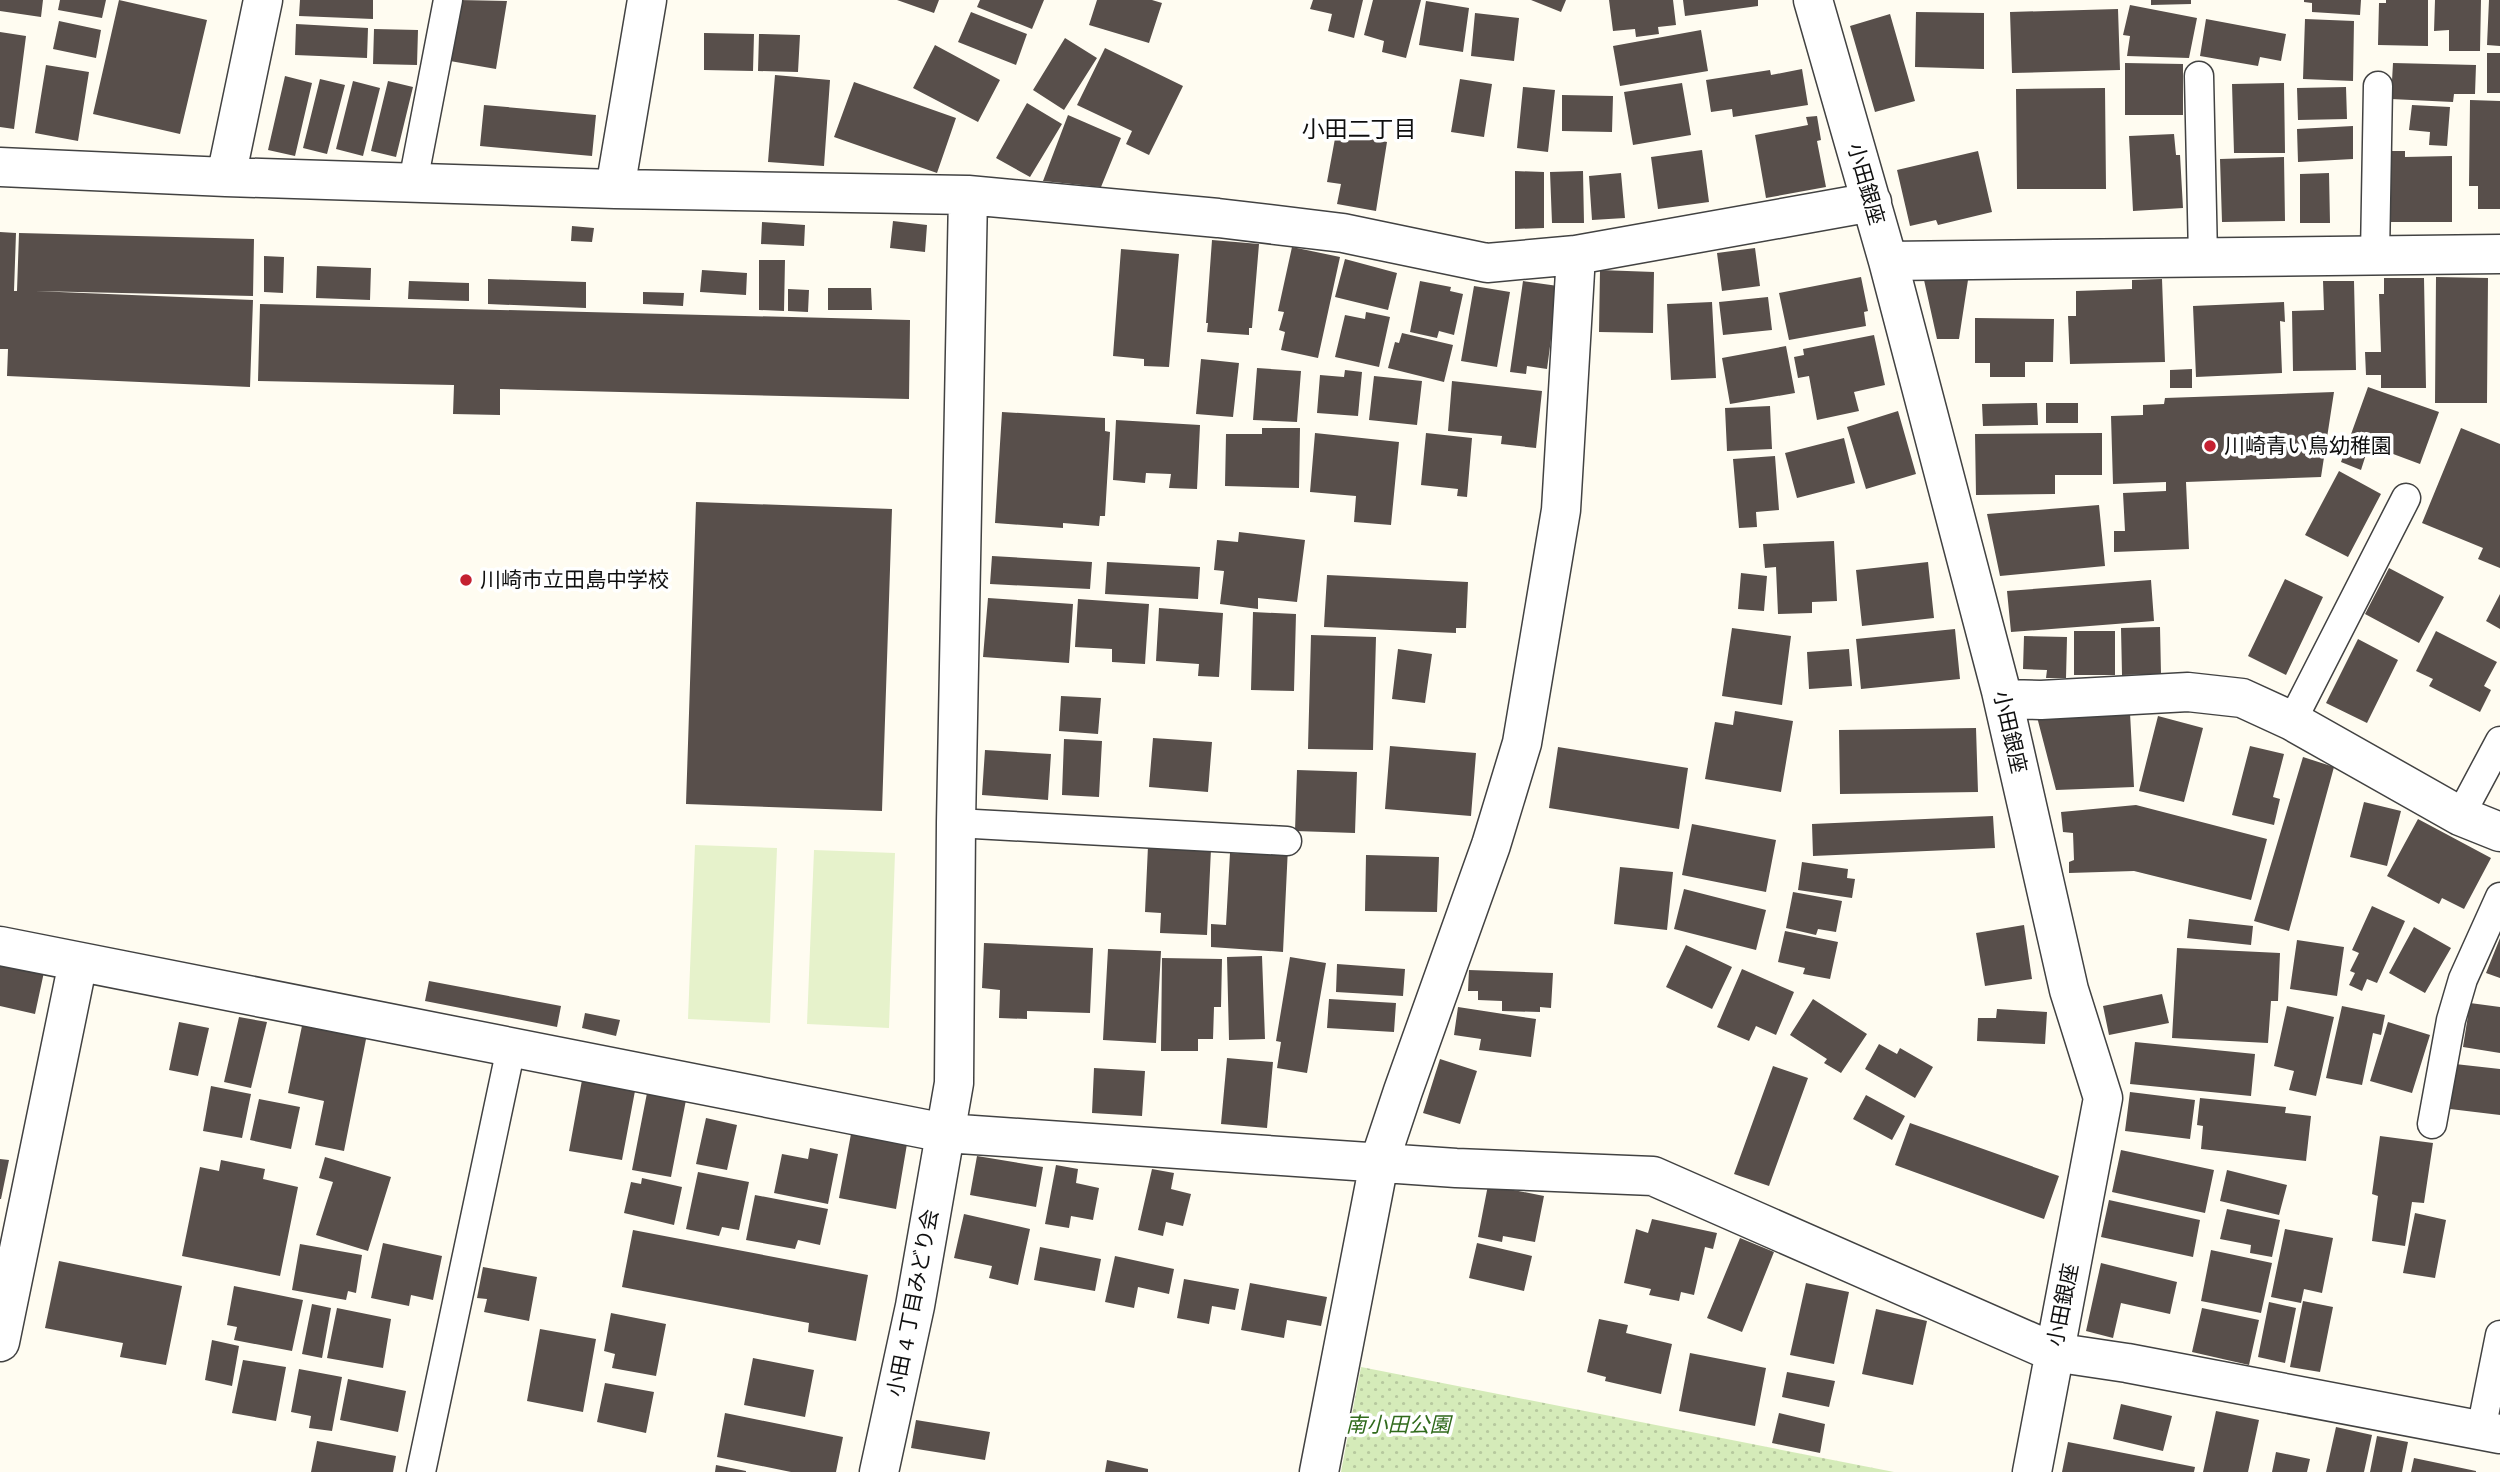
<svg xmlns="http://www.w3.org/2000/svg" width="2500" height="1472" font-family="'Roboto Serif','Noto Sans JP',serif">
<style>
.park{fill:url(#park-dots)}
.pitch{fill:#e6f2cb}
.building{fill:#584f4b}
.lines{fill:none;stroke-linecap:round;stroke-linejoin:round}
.service-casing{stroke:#424242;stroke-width:31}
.minor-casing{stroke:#424242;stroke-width:41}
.service{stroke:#fff;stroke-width:28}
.minor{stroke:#fff;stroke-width:38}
.poi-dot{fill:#c42131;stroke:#fff;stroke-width:2.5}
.labels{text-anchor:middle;stroke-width:7;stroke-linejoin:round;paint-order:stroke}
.street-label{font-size:21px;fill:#0f0f0f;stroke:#fff}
.poi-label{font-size:21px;fill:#0f0f0f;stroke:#fff;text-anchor:start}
.park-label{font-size:21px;font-style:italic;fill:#306a1c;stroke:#fff}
.neighbourhood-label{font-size:23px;fill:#0f0f0f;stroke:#fff}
</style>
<defs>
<pattern id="park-dots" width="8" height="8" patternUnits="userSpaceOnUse" patternTransform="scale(1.75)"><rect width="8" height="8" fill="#d5ebb9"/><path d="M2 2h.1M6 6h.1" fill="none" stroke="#b6c89e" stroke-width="1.8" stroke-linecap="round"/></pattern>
</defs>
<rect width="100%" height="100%" fill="#fffcf1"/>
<path class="park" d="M1361,1367L1894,1472H1341Z"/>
<path class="pitch" d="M695,845L777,848L770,1023L688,1019Z
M814,850L895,853L889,1028L807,1024Z"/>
<path class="building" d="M0,0H43L41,17L0,11Z
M60,0H106L102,18L58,10Z
M119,0L207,20L180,134L93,114Z
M300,0H373V19L299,16Z
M459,0L507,1L496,69L450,61Z
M897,0H939L934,13Z
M980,0H1044L1032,29L977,7Z
M1097,0H1152L1162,3L1149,43L1089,25Z
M1313,0H1363L1354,38L1328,31L1332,14L1310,9Z
M1373,0H1421L1406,58L1382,52L1384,41L1364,35Z
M1531,0H1566L1561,12Z
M1609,0H1673L1676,25L1658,27L1659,34L1636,37L1635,29L1613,31Z
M1683,0H1758V6L1685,16Z
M2151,0H2191V4L2151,5Z
M2304,0H2361L2360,15L2312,12V3L2304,2Z
M2386,0H2428V46L2378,45L2379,3H2386Z
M2435,0H2481L2480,51H2449V30L2434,31Z
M2489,0H2500V46L2487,45Z
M1426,1L1469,8L1463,52L1419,45Z
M2130,5L2197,18L2189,58L2127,56L2130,36L2123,35Z
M2118,9L2120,70L2012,73L2010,12Z
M971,12L1027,34L1016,65L958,42Z
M1916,12L1984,13V69L1915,67Z
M1475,13L1519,18L1514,61L1471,56Z
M1890,14L1915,101L1875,112L1850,26Z
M2206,19L2286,34L2281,61L2260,57L2258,66L2200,56Z
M2305,19L2354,21L2353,81L2303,79Z
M59,21L101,30L96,58L53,49Z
M296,24L368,28L367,58L295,55Z
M374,29L418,30L417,65L373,64Z
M1701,30L1708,71L1620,86L1613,46Z
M0,32L26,36L14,129L0,127Z
M704,33L754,34L753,71L704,70Z
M759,34L800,35L798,72L758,71Z
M1065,38L1097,58L1064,110L1033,90Z
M935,45L1000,80L978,122L913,88Z
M1105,48L1183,86L1149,155L1126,144L1132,131L1077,105Z
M2487,53H2500V93H2487Z
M2125,63L2183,64V115H2125Z
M2393,63L2476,65L2475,94H2454L2453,102L2391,99Z
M46,65L89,72L78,141L35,133Z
M1802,69L1808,105L1733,117L1732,109L1711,112L1706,80L1770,70L1771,75Z
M775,75L830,80L824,166L768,162Z
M285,76L312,83L295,156L268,150Z
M320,79L345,85L327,154L303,148Z
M1460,79L1492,84L1484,137L1451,132Z
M353,81L380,88L363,156L336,149Z
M388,81L413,87L396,157L371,151Z
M854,82L956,118L937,173L834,137Z
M1682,83L1691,135L1633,145L1624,92Z
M2284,83L2285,153H2234L2232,84Z
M1523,87L1555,90L1548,152L1517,148Z
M2346,87L2347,119L2298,120L2297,88Z
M2105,88L2106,189H2017L2016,89Z
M1562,95L1613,96L1612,132L1562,131Z
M2470,100L2500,101V209H2478V186H2469Z
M1027,103L1062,124L1030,177L996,158Z
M484,105L596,115L592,156L480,146Z
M2412,105L2450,107L2447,146L2429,145L2430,132L2409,130Z
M1068,115L1121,138L1101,187L1043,181Z
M1817,116L1821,140L1817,141L1826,187L1766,198L1755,135L1808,125L1806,117Z
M2353,126V159L2298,162L2297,129Z
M1336,133L1387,142L1376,211L1337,204L1341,184L1327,182Z
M2174,134L2176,155H2180L2183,208L2133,211L2129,136Z
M1702,150L1709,202L1658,209L1651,157Z
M1978,151L1992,212L1938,225L1936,220L1910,226L1897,170Z
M2388,151H2405V157L2452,156V222H2388Z
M2284,157L2285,221L2222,222L2220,159Z
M1515,171L1544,172V228L1515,229Z
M1583,171L1584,223H1552L1550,172Z
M1621,173L1625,218L1592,220L1589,176Z
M2329,173L2330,223H2300V174Z
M893,221L927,225L925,252L890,248Z
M762,222L805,225L804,246L761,244Z
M572,226L594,228L592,242L571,241Z
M0,232L16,233L14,291H17L19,233L254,239L253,296L35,291L253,300L250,387L7,376L8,349H0Z
M1212,240L1259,244L1252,328H1249V335L1207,332L1208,323H1206Z
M1292,247L1340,257L1318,358L1281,350L1285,332L1279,330L1284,312L1278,311Z
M1755,248L1760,286L1722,291L1717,253Z
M1121,249L1179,254L1169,367L1144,366V359L1113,356Z
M264,256L284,257L283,293L264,292Z
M1345,259L1397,273L1388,310L1335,297Z
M759,260H785L784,311L759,310Z
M317,266L371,268L370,300L316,298Z
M702,270L747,273L746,295L700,292Z
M1600,270L1654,272L1653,333L1599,332Z
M1861,277L1868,311L1864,312L1866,326L1789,340L1779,293Z
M2436,277L2488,278L2487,403H2435Z
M2384,278H2424L2426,388H2381V375H2366L2365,352H2381L2379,294H2384Z
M488,279L586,282V308L488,304Z
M2162,279L2165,362L2070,364L2068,316H2076V291L2132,289V280Z
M1924,280H1968L1959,339H1937Z
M409,281L469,283V301L408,299Z
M1420,281L1451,287L1450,291L1463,294L1454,335L1439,331L1437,338L1410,332Z
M1523,281L1558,286L1547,369L1527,366L1526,374L1510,372Z
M2323,281H2354L2356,370L2293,371L2292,311L2324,310Z
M1474,286L1510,292L1497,367L1461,361Z
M828,288H871L872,310H828Z
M788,289L809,290L808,312L788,311Z
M643,292L684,293L683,306L643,304Z
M1768,297L1772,330L1723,335L1719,302Z
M1712,302L1716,378L1671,380L1667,304Z
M2284,302L2285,322L2280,321L2282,373L2196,377L2193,306Z
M260,304L910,320L909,399L500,389V415L453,414L454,385L258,381Z
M1366,312L1390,317L1379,367L1335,357L1345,315L1365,319Z
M1975,318L2054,319L2053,362H2025V377H1990V363H1975Z
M1402,333L1453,345L1444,382L1388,368L1395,342L1399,343Z
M1874,335L1885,385L1854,392L1859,411L1817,420L1809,376L1798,378L1794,357L1804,355L1803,349Z
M1786,346L1795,393L1730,404L1722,358Z
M1201,359L1239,363L1233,417L1196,414Z
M1257,368L1301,371L1297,422L1253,420Z
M2192,369V388H2170V370Z
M1345,370L1362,372L1358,416L1317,413L1320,375L1344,377Z
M1374,376L1422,381L1417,425L1369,420Z
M1452,381L1542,391L1536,448L1501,444L1502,436L1448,431Z
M2368,387L2439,412L2420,464L2369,445L2361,470L2341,462Z
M2334,392L2321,477L2186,482L2189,549L2114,552V531H2125L2123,493L2166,491V482L2113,484L2111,416L2143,415V405L2164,404L2165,398Z
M2037,403L2038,425L1983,426L1982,404Z
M2046,403H2078V423H2046Z
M1770,406L1772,449L1727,451L1725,408Z
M1898,411L1916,474L1866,489L1847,427Z
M1002,412L1105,418V431L1110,432L1105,516H1100L1099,526L1063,523V528L995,523Z
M1116,420L1200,425L1197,489L1169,488L1171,474L1146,473L1145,483L1113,480Z
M1262,428H1300L1299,488L1225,486L1226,434H1262Z
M2461,428L2500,444V568L2478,559L2483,548L2422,523Z
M1315,433L1399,442L1391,525L1354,522L1356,496L1310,492Z
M1426,433L1472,438L1467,497L1457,496L1458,489L1421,485Z
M2102,433V475H2055V494L1976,495L1975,434Z
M1844,438L1855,483L1797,498L1785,453Z
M1775,456L1779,510L1756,512L1757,527L1739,528L1733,459Z
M2339,471L2381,494L2348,557L2305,535Z
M696,502L892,509L882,811L686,804Z
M2099,505L2105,566L2000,576L1987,514Z
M1239,532L1305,540L1297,602L1258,598V609L1220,604L1224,571L1214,570L1217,540L1238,542Z
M1834,541L1837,601L1812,602V613L1778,614L1776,567L1765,568L1763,544Z
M992,556L1092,562L1090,589L990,584Z
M1107,562L1200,567L1198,599L1105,594Z
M1928,562L1934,618L1862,626L1856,570Z
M2389,568L2444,597L2419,643L2365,614Z
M1741,573L1767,576L1764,611L1738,609Z
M1327,575L1468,582L1466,628H1456V633L1324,627Z
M2285,579L2323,597L2286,675L2248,656Z
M2151,580L2154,621L2011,632L2007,591Z
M2500,594V629L2486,621Z
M988,598L1073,604L1069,663L983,657Z
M1078,599L1149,604L1145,664L1112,662V649L1075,647Z
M1159,608L1223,613L1219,677L1198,676L1199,664L1156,661Z
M1253,612L1296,614L1294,691L1251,690Z
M2160,627L2161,674L2122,675L2121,628Z
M1732,628L1791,636L1782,705L1722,696Z
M1955,629L1960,679L1861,689L1856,639Z
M2074,631H2115V675H2074Z
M2436,631L2497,662L2484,686L2491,690L2480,712L2429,686L2433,679L2416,671Z
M1311,635L1376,637L1373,750L1308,749Z
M2024,636L2067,637L2066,678H2046L2047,670L2023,669Z
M2358,639L2398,660L2367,723L2326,703Z
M1398,649L1432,654L1425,703L1392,699Z
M1849,649L1852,686L1809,689L1807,652Z
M1061,696L1101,698L1098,734L1059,731Z
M1735,711L1793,721L1781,792L1705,779L1715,722L1733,725Z
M2130,713L2134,787L2056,790L2037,717Z
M2158,716L2203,728L2184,802L2139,791Z
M1976,728L1978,792L1840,794L1839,730Z
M1153,738L1212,742L1208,792L1149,787Z
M1064,739L1102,741L1099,797L1062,795Z
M1390,746L1476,753L1471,816L1385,809Z
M2250,746L2284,754L2273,797L2280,799L2274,825L2232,815Z
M1558,747L1688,768L1679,829L1549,808Z
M985,750L1051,754L1048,800L982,795Z
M2303,757L2334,767L2289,931L2254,921Z
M1297,770L1357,772L1355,833L1295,831Z
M2364,802L2401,811L2387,866L2350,857Z
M2136,805L2267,839L2251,900L2134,871L2069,873V862L2074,860L2073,833L2063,832L2061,812Z
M1993,816L1995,848L1813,856L1812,824Z
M2418,819L2491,858L2464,909L2442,898L2439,904L2387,876Z
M1692,824L1776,840L1766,892L1682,875Z
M1148,846L1211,849L1207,935L1160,933L1161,913L1145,912Z
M1247,846L1288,847L1283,952L1211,947V924L1226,925L1230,853L1246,854Z
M1366,855L1439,857L1437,912L1365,911Z
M1802,862L1848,869L1847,878L1855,879L1852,898L1798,890Z
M1620,867L1673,872L1667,930L1614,924Z
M1684,889L1766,910L1756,950L1674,929Z
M1793,892L1842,901L1836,932L1818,929L1816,935L1786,928Z
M2372,906L2405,921L2377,983L2367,979L2362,991L2349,985L2355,973L2350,971L2359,953L2352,950Z
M2189,919L2253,926L2251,945L2187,938Z
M2024,925L2032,979L1985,986L1976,933Z
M2414,927L2451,948L2425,993L2389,973Z
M1785,931L1838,942L1830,979L1803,974L1805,968L1778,962Z
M2500,938V978L2486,973Z
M2297,940L2344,947L2337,996L2290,989Z
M984,943L1093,948L1090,1013L1027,1011V1019L999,1018L1000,990L982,988Z
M1686,945L1732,967L1712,1009L1666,987Z
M2177,948L2280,953L2278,1001H2271L2268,1043L2172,1038Z
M1108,949L1161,951L1156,1043L1103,1040Z
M1262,956L1265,1039L1229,1040L1227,957Z
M1290,957L1326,963L1307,1073L1277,1068L1281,1042L1276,1041Z
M1162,958L1222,959L1221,1007H1214L1213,1039H1198V1051H1161Z
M0,963L44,972L35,1014L0,1006Z
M1337,964L1405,969L1403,996L1336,992Z
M1742,969L1794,992L1776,1035L1756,1026L1749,1041L1717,1027Z
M1469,970L1553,973L1551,1008L1540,1007V1012L1502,1011V1001L1478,1000V991H1468Z
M429,981L561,1006L557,1027L425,1001Z
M2162,994L2169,1023L2109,1035L2103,1006Z
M1329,999L1396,1003L1394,1032L1327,1028Z
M1813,999L1867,1034L1841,1073L1824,1063L1827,1059L1790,1035Z
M2470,1003L2500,1007V1053L2463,1047Z
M2287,1006L2334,1017L2316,1096L2289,1090L2294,1071L2274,1066Z
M2342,1006L2385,1015L2381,1035L2373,1033L2362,1085L2326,1078Z
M1458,1007L1536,1019L1531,1057L1479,1050L1481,1039L1454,1035Z
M1997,1009L2047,1012L2045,1044L1977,1041L1978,1018H1996Z
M585,1013L620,1020L616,1036L582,1028Z
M239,1017L267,1022L251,1088L224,1082Z
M303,1021L367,1034L344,1151L315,1145L324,1101L288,1093Z
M179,1022L209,1028L198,1076L169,1070Z
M2388,1022L2430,1035L2412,1093L2370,1081Z
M2135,1042L2255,1054L2251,1096L2130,1084Z
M1879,1044L1897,1054L1900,1048L1933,1067L1915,1098L1865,1069Z
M1227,1058L1273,1062L1267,1128L1221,1124Z
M1440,1059L1477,1071L1460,1124L1423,1113Z
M2455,1064L2500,1069V1115L2450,1109Z
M1773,1066L1808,1078L1769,1186L1734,1174Z
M1094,1068L1145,1071L1142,1116L1092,1113Z
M582,1080L635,1091L622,1160L569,1151Z
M211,1086L251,1094L242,1138L203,1131Z
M2130,1092L2195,1100L2190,1139L2125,1131Z
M647,1093L686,1100L671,1177L632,1170Z
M1866,1095L1905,1116L1892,1140L1853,1119Z
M2200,1098L2286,1107L2285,1113L2311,1116L2306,1161L2201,1149L2203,1126L2197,1125Z
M259,1099L300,1107L291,1149L250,1140Z
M706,1118L737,1125L727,1170L696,1164Z
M1910,1123L2059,1176L2044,1219L1895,1165Z
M851,1134L907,1144L896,1209L839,1198Z
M2380,1136L2433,1143L2424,1203L2412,1202L2405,1246L2372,1241L2378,1196L2372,1194Z
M810,1148L838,1154L828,1204L774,1193L782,1154L808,1159Z
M2121,1150L2214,1170L2205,1213L2112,1192Z
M977,1156L1043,1167L1036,1207L970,1195Z
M325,1157L391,1177L368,1251L316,1235L333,1182L319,1178Z
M0,1159L9,1160L1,1199H0Z
M221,1160L265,1169L263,1179L298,1187L280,1276L182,1256L200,1167L219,1171Z
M1056,1165L1078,1169L1076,1183L1099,1188L1093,1220L1071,1216L1069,1228L1045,1224Z
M1152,1169L1174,1173L1171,1189L1191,1194L1183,1226L1166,1222L1163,1236L1138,1230Z
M2227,1170L2287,1185L2279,1215L2220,1201Z
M698,1172L749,1182L739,1230L722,1227L719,1236L686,1229Z
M642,1178L682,1187L674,1225L624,1213L631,1182L641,1184Z
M1488,1185L1544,1196L1535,1242L1503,1236L1502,1242L1478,1237Z
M755,1195L828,1209L820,1245L798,1240L795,1249L746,1240Z
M2109,1200L2200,1220L2193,1257L2101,1237Z
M2227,1209L2280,1220L2272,1257L2250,1253L2251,1245L2220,1239Z
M2415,1213L2446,1220L2435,1278L2403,1273Z
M964,1214L1030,1229L1018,1285L989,1278L992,1266L954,1258Z
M1652,1219L1717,1233L1713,1249L1705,1247L1694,1295L1681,1292L1679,1301L1649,1295L1651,1289L1624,1283L1636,1229L1648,1233Z
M2285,1229L2333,1238L2322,1293L2304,1289L2301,1303L2271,1297Z
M633,1230L868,1275L856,1341L808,1332L809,1323L622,1287Z
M1740,1238L1774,1252L1742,1332L1707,1318Z
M383,1243L442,1256L433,1300L411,1295L409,1306L371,1298Z
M1477,1243L1532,1256L1524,1291L1469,1278Z
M300,1244L362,1255L356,1293L348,1291L346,1300L292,1290Z
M1040,1247L1101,1259L1095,1291L1034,1280Z
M2211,1250L2272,1263L2261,1313L2201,1301Z
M1115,1256L1174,1269L1169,1294L1138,1287L1134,1308L1105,1302Z
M59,1261L182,1286L166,1365L120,1357L123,1343L45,1328Z
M2101,1263L2177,1282L2170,1314L2121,1303L2113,1338L2086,1331Z
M483,1267L537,1277L529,1321L484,1312L487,1299L477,1298Z
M1184,1279L1239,1289L1235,1310L1212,1306L1209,1324L1177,1318Z
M1250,1283L1327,1297L1321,1326L1287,1320L1284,1338L1241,1330Z
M1806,1283L1849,1292L1834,1364L1790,1355Z
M234,1286L303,1300L292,1351L234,1340L237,1327L227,1325Z
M2303,1301L2333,1307L2320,1372L2290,1367Z
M2269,1302L2296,1308L2285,1363L2258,1357Z
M312,1304L331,1308L322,1358L302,1354Z
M337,1308L391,1319L383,1368L327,1358Z
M2202,1308L2259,1320L2249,1365L2192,1352Z
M1876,1309L1927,1321L1913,1385L1862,1374Z
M611,1313L666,1324L656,1376L612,1368L615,1354L604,1351Z
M1599,1319L1628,1325L1626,1333L1672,1344L1661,1394L1605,1381L1606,1377L1587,1372Z
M540,1329L596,1339L583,1412L527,1401Z
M212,1340L239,1346L232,1386L205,1380Z
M1690,1353L1766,1368L1755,1426L1679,1411Z
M753,1358L814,1370L805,1417L744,1405Z
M243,1360L286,1367L276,1421L232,1413Z
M299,1369L342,1377L332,1431L309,1428L311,1416L291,1412Z
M1787,1372L1835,1381L1829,1407L1782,1397Z
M348,1379L406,1391L398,1432L340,1420Z
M605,1383L654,1392L646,1433L597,1422Z
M2121,1404L2172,1416L2163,1451L2113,1439Z
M2216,1411L2259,1420L2248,1472H2203Z
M725,1413L843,1437L836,1472H791L717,1457Z
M1779,1413L1825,1424L1820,1453L1772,1443Z
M916,1420L990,1432L985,1460L911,1448Z
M2336,1427L2372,1435L2364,1472H2326Z
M2377,1436L2408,1442L2402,1472H2370Z
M317,1441L396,1456L393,1472H311Z
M2068,1442L2195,1467L2194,1472H2062Z
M2276,1452L2310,1459L2307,1472H2272Z
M2414,1458L2476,1471V1472H2411Z
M1107,1460L1148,1469V1472H1105Z
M716,1465L746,1471V1472H715Z"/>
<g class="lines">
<g class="service-casing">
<path id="service" d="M2199,76L2203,257
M413,182L448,0
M2375,255L2378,86
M2292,721L2406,498
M2460,816L2500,741
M956,823L1287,841
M2432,1124L2451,1020L2463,979L2500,897
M2481,1430L2500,1335
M421,1472L511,1048"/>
</g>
<g class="minor-casing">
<path id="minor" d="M1813,0L1888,261L2001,691L2069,990L2103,1098L2032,1472
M0,167L226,177L615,189L968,195L1218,218L1343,233L1487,263L1576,255L1872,202
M226,177L263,0
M615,189L647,0
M1888,261L2500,254
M2003,699L2041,700L2188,692L2242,698L2292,721L2460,816L2500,832
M0,946L945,1133L1456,1168L1653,1176L2053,1352L2127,1363L2500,1434
M0,1342L78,962
M879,1472L915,1306L954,1083L956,823L968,195
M1319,1472L1379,1163L1403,1091L1491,845L1522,743L1561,510L1576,255"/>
</g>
<use href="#service" class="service"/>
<use href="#minor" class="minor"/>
</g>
<g class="poi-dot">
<circle cx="2210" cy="446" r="7"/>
<circle cx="466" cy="580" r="7"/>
</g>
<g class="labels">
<g class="street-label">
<text transform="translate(1866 184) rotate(74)" y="7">小田銀座</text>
<text transform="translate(2010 732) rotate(77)" y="7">小田銀座</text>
<text transform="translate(913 1303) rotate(-79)" y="7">小田 4 丁目みどり会</text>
<text transform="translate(2063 1305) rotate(-79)" y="7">小田銀座</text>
</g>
<g class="poi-label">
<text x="2224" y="453">川崎青い鳥幼稚園</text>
<text x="480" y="587">川崎市立田島中学校</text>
</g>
<g class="park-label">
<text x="1398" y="1432">南小田公園</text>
</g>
<g class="neighbourhood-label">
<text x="1359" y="137">小田二丁目</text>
</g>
</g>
</svg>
